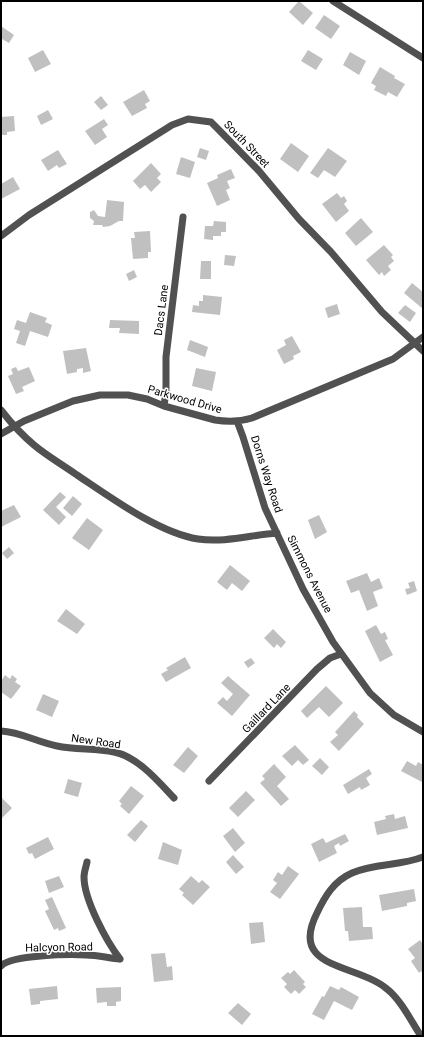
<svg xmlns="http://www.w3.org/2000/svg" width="424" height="1037" font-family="Roboto,sans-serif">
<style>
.building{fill:#c0c0c0}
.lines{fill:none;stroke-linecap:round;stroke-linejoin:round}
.street{stroke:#515151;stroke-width:7}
.labels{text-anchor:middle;stroke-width:3;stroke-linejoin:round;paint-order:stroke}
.street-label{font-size:11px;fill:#000;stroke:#fff}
</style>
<rect width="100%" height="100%" fill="#fff"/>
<path class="building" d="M299,1L313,13L303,25L289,12Z
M324,15L340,26L331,39L315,28Z
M1,26L14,35L9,43L2,39L1,41Z
M43,50L51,64L35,72L28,58Z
M308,50L323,59L316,70L301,61Z
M350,52L366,61L359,75L343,65Z
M380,67L395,76L394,78L405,84L397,97L388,92L386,96L374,90L376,86L371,83Z
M144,90L150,101L145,104L147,108L132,116L123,102Z
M101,96L108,105L101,110L94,102Z
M48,110L53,119L41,125L37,116Z
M14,116L15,131L7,132V135H1V117Z
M104,119L108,125L102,129L107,137L95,145L85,131Z
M291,143L309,156L298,172L280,159Z
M200,148L209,151L206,160L197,157Z
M328,148L347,161L335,177L324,170L318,178L310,173Z
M58,150L67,164L59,168L57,165L48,171L41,160Z
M181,157L195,162L190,178L176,174Z
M151,163L161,174L157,178L161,182L151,192L145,185L140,189L133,181Z
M231,169L235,178L227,181L230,188L226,190L230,200L217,206L207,183L218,178L217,175Z
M13,177L20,189L1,199V184Z
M337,193L341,198L344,196L347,201L344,204L349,211L336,222L322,204Z
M107,200L124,202L123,221H119L110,226L103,227L102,225H93L94,221L90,218V212L94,210L98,216L105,217Z
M361,218L373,232L356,246L345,233Z
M214,221L226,222V232H221V236H213V240L204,239L205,226H213Z
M150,231L151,252H148V258L133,259L131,238H135L134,232Z
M384,245L393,255L391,257L394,261L388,266L391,270L384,276L382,272L379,275L366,260Z
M225,255L236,256L234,266L224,265Z
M201,261H211V279H200Z
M134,270L137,277L129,281L126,274Z
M412,283L423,292V309L404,293Z
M203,295L222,297L220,315L192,312L193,305L199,306V301H203Z
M337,304L340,314L328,318L325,308Z
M405,305L416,313L410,322L398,313Z
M30,312L47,318L45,322L52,325L48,337L30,331L25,346L16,343L20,331L14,329L17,320L26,323Z
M110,320L139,321V334L119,333L120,328H109Z
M292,336L301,352L293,356L294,359L284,364L277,350L286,345L284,340Z
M190,340L208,347L205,357L187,350Z
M86,348L91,371L83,373V368L77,369V372L67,374L63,351Z
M16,367L18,371L29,367L35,381L22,387L24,391L16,394L8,376L13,374L11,369Z
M196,368L216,372L212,391L192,386Z
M60,492L66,497L56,507L66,517L59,525L43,510Z
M73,496L82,504L72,516L63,508Z
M14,505L21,517L1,527V511Z
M319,515L327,532L315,539L308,520Z
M87,518L103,530L89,550L72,538Z
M9,547L14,553L7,559L2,553Z
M230,565L250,581L242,591L232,583L227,590L217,582Z
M367,573L371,582L379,578L383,588L373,592L378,606L367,611L359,590L351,593L346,581Z
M414,581L417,591L407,595L405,589L410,588L408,583Z
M66,609L85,624L77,634L57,621Z
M376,625L381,634L385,632L388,639L385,640L393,655L380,662L365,631Z
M273,629L286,642L281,648L277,644L274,648L264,638Z
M185,657L191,668L166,682L161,674L168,670L166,668Z
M251,658L255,663L248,668L244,662Z
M5,675L10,679L12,675L17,679L15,682L21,686L11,699L1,692V681Z
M228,676L250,695L232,716L217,703L223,697L227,701L233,694L221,683Z
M326,686L343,703L329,717L319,707L307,718L301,711Z
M43,694L59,701L52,717L36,710Z
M354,711L358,715L357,717L364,724L339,751L330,742L338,735L335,732Z
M295,745L309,760L303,765L298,760L292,766L282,756Z
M188,747L198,756L184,773L173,765Z
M320,758L329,767L322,775L312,766Z
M407,761L416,766L418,762L423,765L422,782L401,771Z
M274,764L286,777L277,786L289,799L281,806L260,783L265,779L262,776Z
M369,769L372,774L366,778L370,785L361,790L360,787L348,794L343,785Z
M68,779L82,783L78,797L64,793Z
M131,786L144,796L129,814L120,806L122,804L119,801Z
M246,791L255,800L238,817L229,808Z
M1,797L12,808L1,819Z
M394,814L395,819L405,816L408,828L377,835L374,822L386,819L385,816Z
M141,820L148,826L135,842L127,835Z
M233,828L245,843L235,852L223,836Z
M345,834L349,841L340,846L339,843L334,846L337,853L319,862L311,844L323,838L326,843Z
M48,837L54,849L35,859L32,853L29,854L26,848Z
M163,842L182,850L178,865L158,859Z
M233,855L244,867L236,874L226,862Z
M288,866L299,874L280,899L270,892L277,883L273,880L278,872L282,875Z
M59,876L64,887L49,893L45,881Z
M191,876L199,883L202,880L210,887L193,905L182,895L184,893L179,889Z
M414,889L416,901L407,903V906L382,911L379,895Z
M52,897L66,928L59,931L58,928L54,930L45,911L49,909L45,900Z
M362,907L363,927H372L373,939L349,941L348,931H345L343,908Z
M263,922L265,942L251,944L249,923Z
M420,940L423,944V974L421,971L419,973L411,961L415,958L408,949Z
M165,953L167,967L172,966L173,980L154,982L151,954Z
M294,970L305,982L303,984L306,987L299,994L295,990L291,994L284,987L287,984L281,978L288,972L290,974Z
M57,986L58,999L40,1001V1004L31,1005L29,989Z
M330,986L339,990L341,987L359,997L352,1010L334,1001L324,1020L312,1014L322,996L324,997Z
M121,987V1001L116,1002V1006H107V1002L97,1003L96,988Z
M238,1003L251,1014L242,1025L228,1013Z"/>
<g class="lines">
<path class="street" d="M333,1L423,58
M1,236L29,215L172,125L188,119L211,122L218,129L259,171L299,219L331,252L382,312L423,351
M164,406L166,391V357L183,217
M1,410C11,423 22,435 34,445C47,456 63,465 77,475C110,497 159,533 198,539C224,543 251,535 277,533
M237,421L243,437L265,508L303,589L333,642L370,693L394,715L423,732
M1,434L24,421L73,401L100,395H128L147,399L164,406L215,420C228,422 239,422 252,418L393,359L423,337
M1,731C21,732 37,742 57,746C76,750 95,748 114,752C138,757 158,781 174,798
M209,781L317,669L330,658L341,654
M87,862C86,867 84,872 84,877C84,900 107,942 120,959
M1,966C10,955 70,954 86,955C97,955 109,958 120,959
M421,1036C411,1021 401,1000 387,989C356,963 288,970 317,913C325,896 334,881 352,873C374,863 401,866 423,857"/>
</g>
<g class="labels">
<g class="street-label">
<text transform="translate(247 144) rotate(46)" y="4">South Street</text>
<text transform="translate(161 310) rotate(-83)" y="4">Dacs Lane</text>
<text transform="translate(185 399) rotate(16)" y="4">Parkwood Drive</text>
<text transform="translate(267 474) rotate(72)" y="4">Dorns Way Road</text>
<text transform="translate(310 574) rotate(63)" y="4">Simmons Avenue</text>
<text transform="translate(266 708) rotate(-46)" y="4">Gaillard Lane</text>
<text transform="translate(96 741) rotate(8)" y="4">New Road</text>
<text transform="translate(59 947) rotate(-1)" y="4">Halcyon Road</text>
</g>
</g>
<rect width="424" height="1037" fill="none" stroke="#000000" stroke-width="4"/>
</svg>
